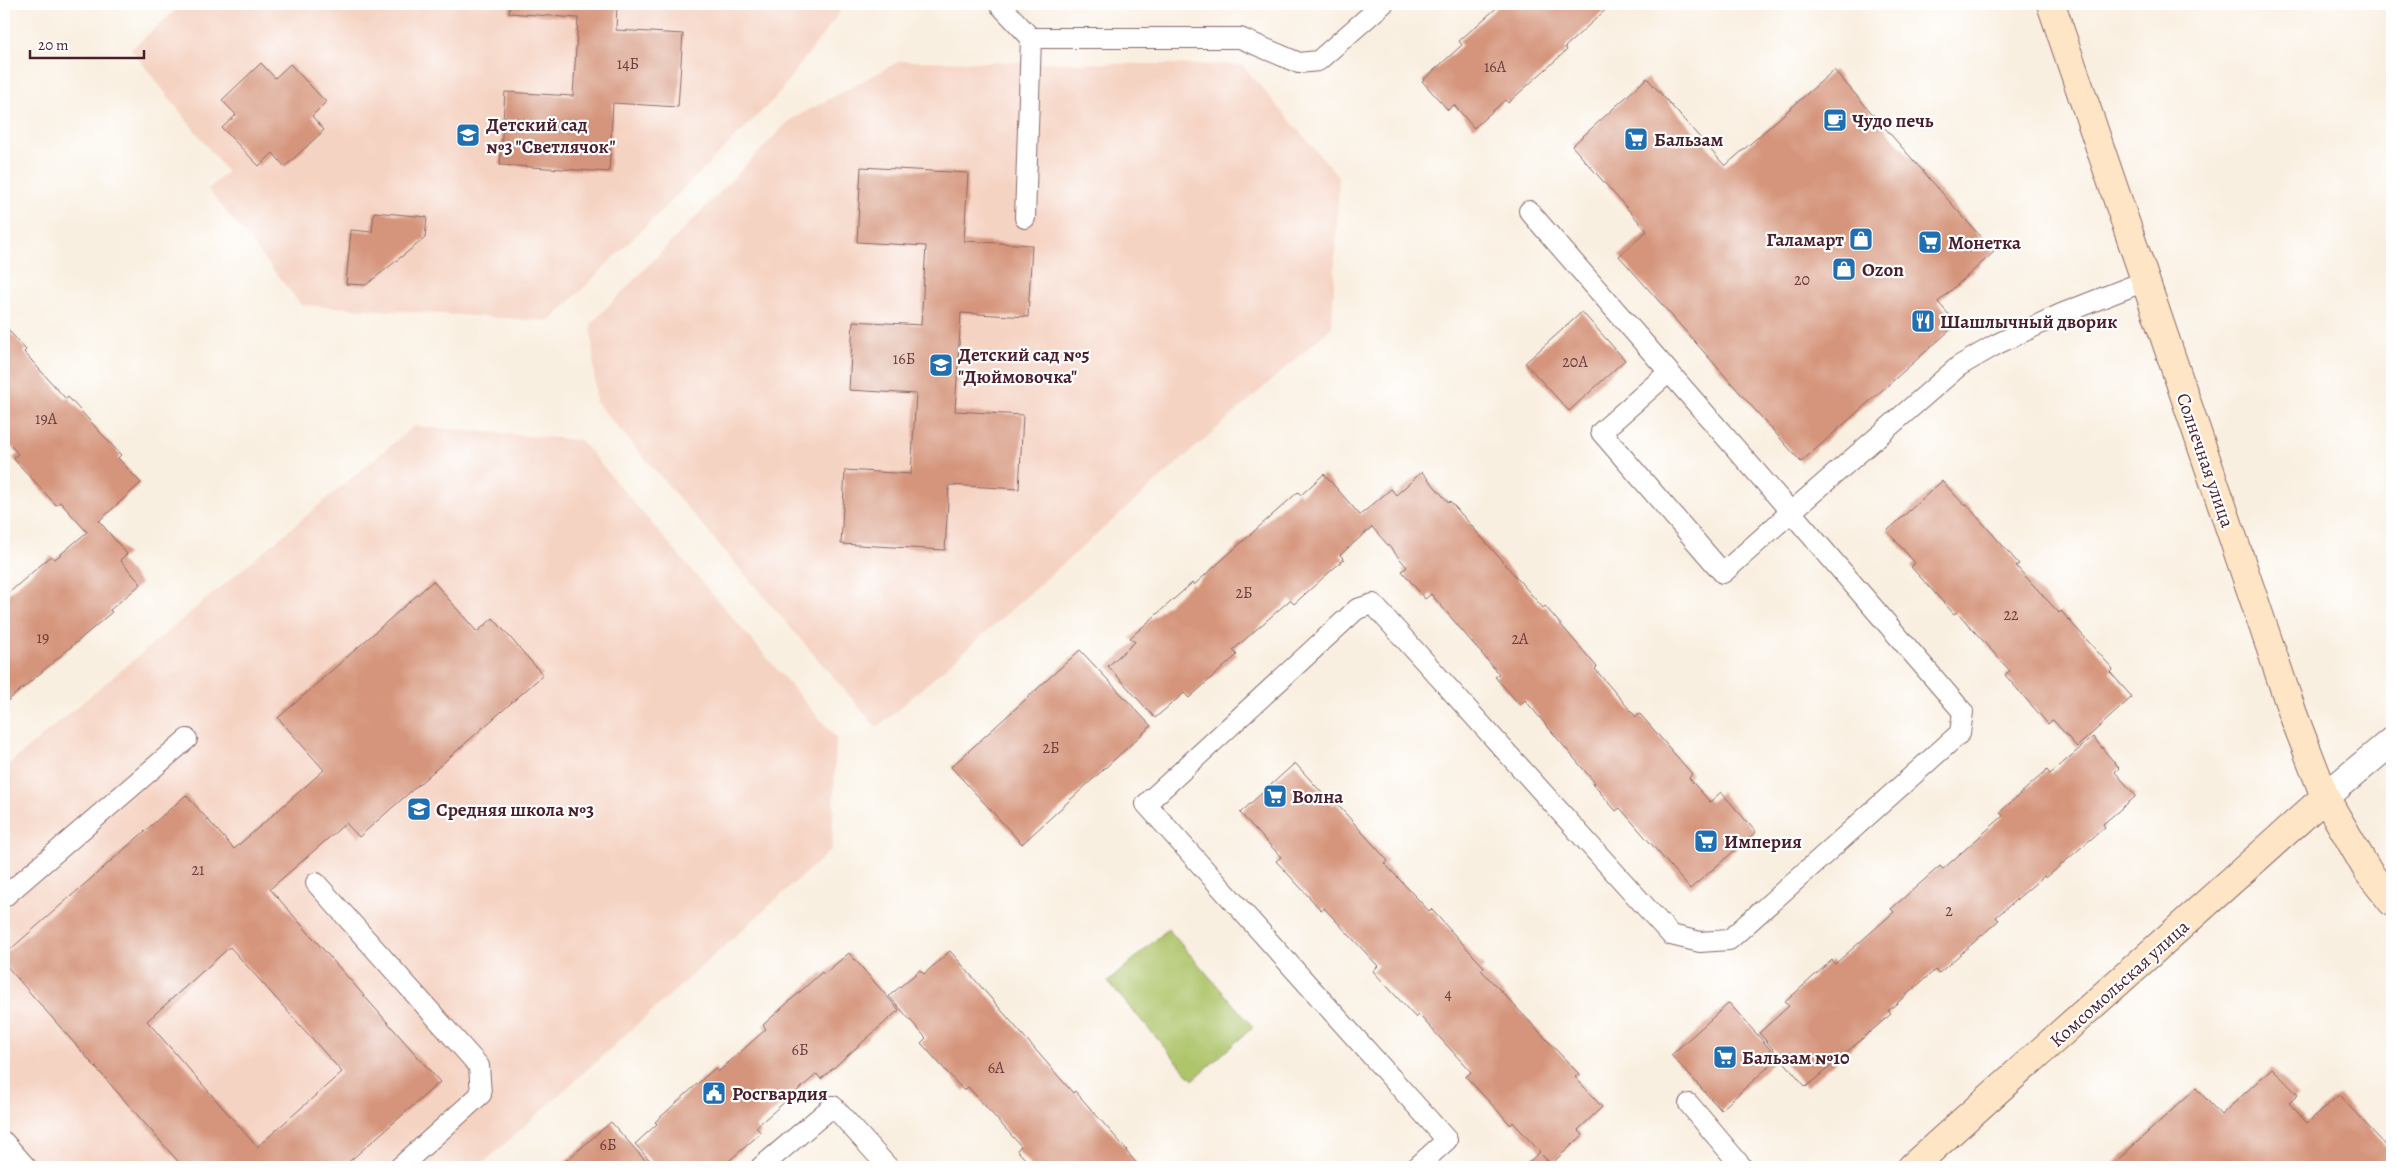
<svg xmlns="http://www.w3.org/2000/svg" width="2396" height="1171" font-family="Alegreya,serif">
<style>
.built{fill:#f5d3c2}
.green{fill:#aec56a;stroke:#7c724a}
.building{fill:#d5957b;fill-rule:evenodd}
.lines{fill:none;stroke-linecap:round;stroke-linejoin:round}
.lane-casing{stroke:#87686a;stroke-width:22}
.street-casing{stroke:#87686a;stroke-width:30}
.secondary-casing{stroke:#87686a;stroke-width:30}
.lane{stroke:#fff;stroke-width:20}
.street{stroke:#fff;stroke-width:28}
.secondary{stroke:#fee5c5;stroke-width:28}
.labels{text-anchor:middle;stroke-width:4.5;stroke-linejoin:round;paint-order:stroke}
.number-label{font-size:16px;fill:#6d3c3f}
.poi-label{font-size:19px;font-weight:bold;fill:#4a1f2b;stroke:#fff;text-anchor:start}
.street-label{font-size:19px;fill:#4a1f2b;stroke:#fff}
</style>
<rect width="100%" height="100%" fill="#fff"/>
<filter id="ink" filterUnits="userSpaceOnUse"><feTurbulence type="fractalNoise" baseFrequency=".02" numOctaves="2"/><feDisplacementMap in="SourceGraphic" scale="10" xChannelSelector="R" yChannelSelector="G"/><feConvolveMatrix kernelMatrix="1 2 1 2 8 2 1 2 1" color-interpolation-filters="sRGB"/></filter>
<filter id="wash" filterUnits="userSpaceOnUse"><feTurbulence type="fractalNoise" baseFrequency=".0096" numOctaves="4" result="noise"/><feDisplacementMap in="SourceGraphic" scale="20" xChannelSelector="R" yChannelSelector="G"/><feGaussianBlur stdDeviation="1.12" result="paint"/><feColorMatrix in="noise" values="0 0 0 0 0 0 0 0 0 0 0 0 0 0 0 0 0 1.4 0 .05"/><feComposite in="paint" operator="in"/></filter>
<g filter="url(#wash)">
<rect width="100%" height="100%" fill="#f9efe0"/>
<path class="built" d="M183,4H846L776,97L550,321L301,305L208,189L227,172L131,49Z
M900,61L1242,65L1339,177L1332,327L877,728L596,402L591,324L790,120Z
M414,426L580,440L836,738L832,849L479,1167H4V768Z"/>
<path class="green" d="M1168,929L1253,1027L1193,1080L1108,982Z"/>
<g id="blocks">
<path class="building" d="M510,4H617L616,30L683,34L678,107L613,103L609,172L500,165L505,92L573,96L578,18L509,13Z
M1501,4H1621L1615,9L1611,5L1565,47L1567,50L1508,103L1505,100L1474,128L1454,105L1448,110L1422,81L1462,45L1459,41Z
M261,63L275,78L290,64L326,102L312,116L324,130L285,167L273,153L259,166L222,128L236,115L222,100Z
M1834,70L1994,252L1938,302L1957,324L1801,462L1619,256L1647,231L1572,146L1647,78L1725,166Z
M861,167L968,173L964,241L1032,245L1028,317L961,313L955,411L1023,415L1019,489L949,485L945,550L841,544L845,470L911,474L916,394L849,390L853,321L921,325L926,246L857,242Z
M374,212L427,217L425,238L366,285L346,284L351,230L372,232Z
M1582,312L1625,360L1569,411L1525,363Z
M4,325L26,350L24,352L66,399L68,397L121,455L118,458L141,483L99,521L127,554L120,560L141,584L110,610L112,612L4,704L7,708L4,710V605L7,602L4,597L51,556L55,559L87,532L60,502L56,505L13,458L18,454L4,438Z
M1422,472L1449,503L1450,501L1543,608L1545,606L1597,667L1595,669L1636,717L1640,714L1692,774L1689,778L1710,802L1721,792L1756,832L1690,889L1620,808L1616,811L1593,784L1595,783L1525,700L1520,705L1495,677L1499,674L1431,594L1425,599L1402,571L1407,567L1372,527L1340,555L1344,559L1294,604L1290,600L1233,650L1237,655L1189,698L1184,693L1155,718L1108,666L1135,642L1130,638L1192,583L1194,585L1298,492L1301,495L1324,474L1360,515L1391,489L1396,495Z
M1942,481L1964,505L1966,504L2019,564L2016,566L2059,613L2061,611L2113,669L2110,672L2132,697L2077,747L2053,720L2048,724L2005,675L2010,671L1957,612L1954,614L1911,567L1915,563L1887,531Z
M433,581L477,632L493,618L543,675L359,837L346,823L270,889L440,1082L343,1167H183L4,963V955L186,795L234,849L324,770L278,718ZM230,947L342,1072L257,1147L147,1021Z
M1080,650L1151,726L1022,844L951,767Z
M2093,737L2119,768L2115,772L2136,796L2103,824L2105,827L2046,878L2044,876L1996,917L1999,920L1938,974L1935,970L1888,1011L1891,1014L1806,1087L1759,1033L1789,1006L1785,1002L1832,960L1835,964L1894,912L1891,909L1940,866L1943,869L2003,816L2000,812L2047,770L2050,774Z
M1295,763L1333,805L1336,803L1388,861L1385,864L1429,911L1431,909L1484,967L1481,970L1579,1074L1575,1077L1602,1107L1578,1130L1583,1135L1551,1164L1542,1155L1553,1167H1523L1540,1152L1513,1122L1511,1125L1466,1077L1471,1072L1419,1015L1416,1018L1373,971L1378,966L1324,908L1321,910L1276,861L1281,857L1240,813Z
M950,951L1073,1093L1075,1091L1127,1150L1126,1151L1140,1167H1032L1017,1150L1021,1146L968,1087L964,1091L921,1043L926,1038L889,996L920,970L924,974Z
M849,953L899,1010L821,1079L817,1074L756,1127L761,1133L722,1167H656L635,1144L657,1124L655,1122L715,1068L718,1072L766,1029L763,1025L822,972L824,974Z
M1729,1003L1778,1058L1721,1110L1671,1055Z
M2272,1068L2298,1095L2289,1103L2307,1123L2339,1095L2392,1152V1167H2110L2196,1088L2221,1115Z
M611,1122L651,1167H559Z"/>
</g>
</g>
<g filter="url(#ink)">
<use href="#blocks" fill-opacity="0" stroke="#87686a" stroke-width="1"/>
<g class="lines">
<g class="lane-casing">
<path id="lane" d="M999,4L1031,38L1025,218
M1031,38H1240L1299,63L1318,61L1383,4
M1529,211L1669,372L1601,432L1723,573L1791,512L1669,372
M316,883L479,1066L481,1094L400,1167
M4,897L187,739
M1689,1104L1742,1167
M4,1142L26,1167
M761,1167L833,1106L888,1167
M1417,1167L1447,1140L1146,804L1357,609L1373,604L1671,935L1700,942L1729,940L1960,733L1963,712L1791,512L1959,366L1997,344L2061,314L2145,281"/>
</g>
<g class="street-casing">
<path id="street" d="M2325,797L2392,741"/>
</g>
<g class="secondary-casing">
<path id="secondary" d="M2051,4L2293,714L2325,797L2369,873L2392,902
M1912,1167L2325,797"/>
</g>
<use href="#lane" class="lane"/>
<use href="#street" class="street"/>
<use href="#secondary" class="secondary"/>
</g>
</g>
<defs>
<g id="cafe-square" transform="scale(1.25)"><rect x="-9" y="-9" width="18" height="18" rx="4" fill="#1f6fb2" stroke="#fff"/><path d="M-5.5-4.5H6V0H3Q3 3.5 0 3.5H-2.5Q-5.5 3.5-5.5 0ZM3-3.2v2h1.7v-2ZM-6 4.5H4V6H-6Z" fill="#fff"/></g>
<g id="school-square" transform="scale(1.25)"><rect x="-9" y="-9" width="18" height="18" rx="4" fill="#1f6fb2" stroke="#fff"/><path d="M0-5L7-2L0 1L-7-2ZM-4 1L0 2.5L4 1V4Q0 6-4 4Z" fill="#fff"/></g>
<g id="supermarket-square" transform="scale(1.25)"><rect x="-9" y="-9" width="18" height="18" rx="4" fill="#1f6fb2" stroke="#fff"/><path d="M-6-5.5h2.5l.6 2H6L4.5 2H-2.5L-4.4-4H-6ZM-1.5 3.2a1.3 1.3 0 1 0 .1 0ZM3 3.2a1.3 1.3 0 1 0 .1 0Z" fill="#fff"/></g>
<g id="shop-square" transform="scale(1.25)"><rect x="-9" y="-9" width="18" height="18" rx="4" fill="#1f6fb2" stroke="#fff"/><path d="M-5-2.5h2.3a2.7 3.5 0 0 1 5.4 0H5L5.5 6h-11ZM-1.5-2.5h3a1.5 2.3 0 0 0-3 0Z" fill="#fff"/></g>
<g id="restaurant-square" transform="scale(1.25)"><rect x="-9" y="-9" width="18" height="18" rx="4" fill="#1f6fb2" stroke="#fff"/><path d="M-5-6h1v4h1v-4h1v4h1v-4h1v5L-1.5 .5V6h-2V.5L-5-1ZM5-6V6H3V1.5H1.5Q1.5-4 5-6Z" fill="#fff"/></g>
<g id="civic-square" transform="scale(1.25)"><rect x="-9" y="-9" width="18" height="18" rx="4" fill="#1f6fb2" stroke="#fff"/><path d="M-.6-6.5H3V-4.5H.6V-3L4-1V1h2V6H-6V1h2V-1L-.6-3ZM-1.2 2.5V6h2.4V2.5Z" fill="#fff"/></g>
</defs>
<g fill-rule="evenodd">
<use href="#cafe-square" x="1835" y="120"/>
<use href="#school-square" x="468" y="135"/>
<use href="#supermarket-square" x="1636" y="139"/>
<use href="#shop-square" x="1861" y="239"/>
<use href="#supermarket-square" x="1930" y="242"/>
<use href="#shop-square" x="1844" y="269"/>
<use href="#restaurant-square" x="1923" y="321"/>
<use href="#school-square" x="941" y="365"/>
<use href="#supermarket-square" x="1275" y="796"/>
<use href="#school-square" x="419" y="809"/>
<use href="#supermarket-square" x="1706" y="841"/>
<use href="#supermarket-square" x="1725" y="1057"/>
<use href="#civic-square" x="714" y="1093"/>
</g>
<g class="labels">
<g class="number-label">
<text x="628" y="69">14Б</text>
<text x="1495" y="72">16А</text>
<text x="1802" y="285">20</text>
<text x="904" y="364">16Б</text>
<text x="1575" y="367">20А</text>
<text x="46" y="424">19А</text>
<text x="1244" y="598">2Б</text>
<text x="2011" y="620">22</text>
<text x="43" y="643">19</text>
<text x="1520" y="644">2А</text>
<text x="1051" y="753">2Б</text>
<text x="198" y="875">21</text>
<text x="1949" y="916">2</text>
<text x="1448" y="999">4</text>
<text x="800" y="1055">6Б</text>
<text x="996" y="1073">6А</text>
<text x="608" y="1150">6Б</text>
</g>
<g class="poi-label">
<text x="1852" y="127">Чудо печь</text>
<text x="486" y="131">Детский сад<tspan x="486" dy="22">№3 "Светлячок"</tspan></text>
<text x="1654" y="146">Бальзам</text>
<text x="1844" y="246" text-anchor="end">Галамарт</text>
<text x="1948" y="249">Монетка</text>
<text x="1862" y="276">Ozon</text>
<text x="1940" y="328">Шашлычный дворик</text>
<text x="958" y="361">Детский сад №5<tspan x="958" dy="22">"Дюймовочка"</tspan></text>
<text x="1292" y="803">Волна</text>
<text x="436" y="816">Средняя школа №3</text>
<text x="1724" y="848">Империя</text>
<text x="1742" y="1064">Бальзам №10</text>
<text x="732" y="1100">Росгвардия</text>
</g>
<g class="street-label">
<text transform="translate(2206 460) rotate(71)" y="7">Солнечная улица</text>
<text transform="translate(2119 983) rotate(-42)" y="7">Комсомольская улица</text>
</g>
</g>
<rect width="2396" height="1171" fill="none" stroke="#fff" stroke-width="20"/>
<path d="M30 50v8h114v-8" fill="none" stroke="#4a1f2b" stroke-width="2.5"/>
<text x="38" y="50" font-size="15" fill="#4a1f2b" stroke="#ffffff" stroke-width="4" paint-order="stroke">20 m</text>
</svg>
